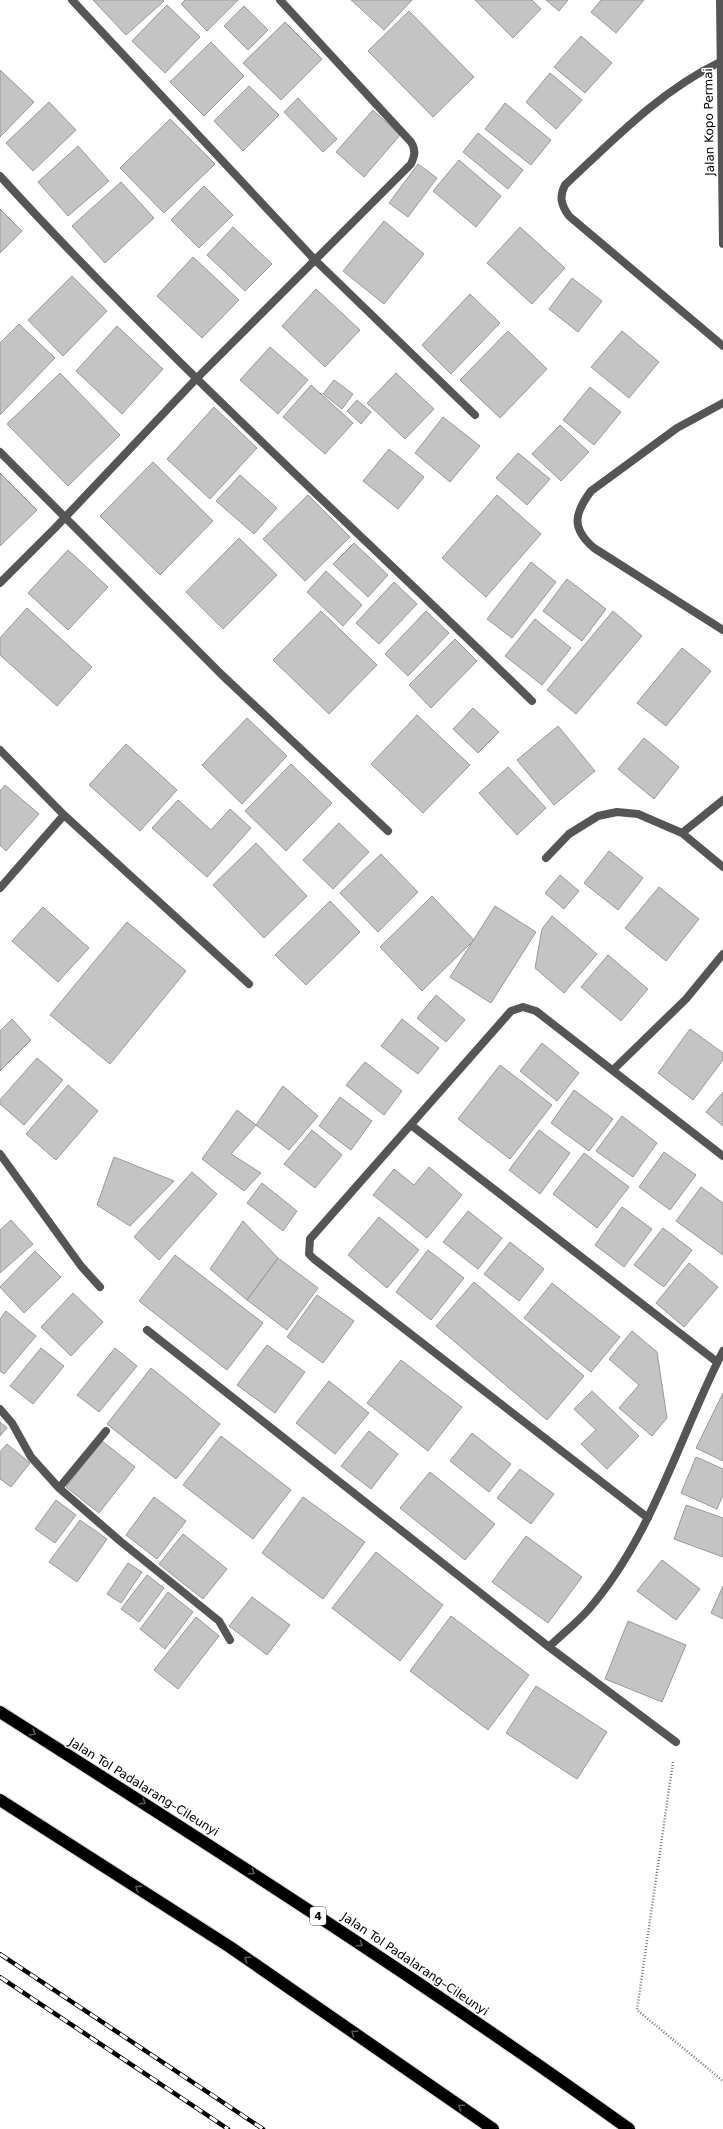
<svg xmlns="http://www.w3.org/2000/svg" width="723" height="2129" font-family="'DejaVu Sans',sans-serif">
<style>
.building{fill:#c4c4c4;stroke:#999}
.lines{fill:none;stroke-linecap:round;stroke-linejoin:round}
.motorway-casing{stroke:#dbdbdb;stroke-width:14}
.path{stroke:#777;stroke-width:2.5;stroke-dasharray:1 2;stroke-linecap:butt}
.minor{stroke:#555;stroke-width:8}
.motorway{stroke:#000;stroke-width:12}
.rail-casing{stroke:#000;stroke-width:4.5}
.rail{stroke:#fff;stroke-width:3;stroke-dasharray:9;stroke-linecap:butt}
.oneway{stroke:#595959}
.labels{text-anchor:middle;stroke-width:3;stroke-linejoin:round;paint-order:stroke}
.shield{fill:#fff;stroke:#4c4c4c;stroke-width:1}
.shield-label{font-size:11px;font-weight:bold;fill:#000}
.street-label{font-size:12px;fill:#000;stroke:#fff}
</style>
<rect width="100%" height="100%" fill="#fff"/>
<path class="building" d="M93,0H163L164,1L126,35Z
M185,0H238L207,31L181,4Z
M351,0H412L384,30Z
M475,0H532L541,9L513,38Z
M546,0H568L559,11Z
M601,0H644L616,33L591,12Z
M167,5L200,37L165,73L132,41Z
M244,6L268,30L248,50L224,26Z
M409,11L474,77L433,117L368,51Z
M285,22L322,59L281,100L243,63Z
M581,36L612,63L585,93L554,67Z
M211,42L244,76L204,116L170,82Z
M0,70L34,102L0,137Z
M550,73L582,100L556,129L526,102Z
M249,86L279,115L243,151L214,121Z
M298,98L337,139L323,152L284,112Z
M49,102L76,130L33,171L6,143Z
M505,103L551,140L531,165L485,129Z
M373,110L400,135L364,177L336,152Z
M170,119L215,164L164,213L120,168Z
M478,133L523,170L508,189L463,152Z
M78,146L109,181L68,216L38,182Z
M459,160L501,196L476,227L433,191Z
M418,164L437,178L408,217L389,203Z
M121,182L154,218L105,263L72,226Z
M204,186L233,215L199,248L171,220Z
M0,209L22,231L0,253Z
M384,221L424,254L384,304L343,271Z
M233,227L272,264L245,291L207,255Z
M520,227L565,268L532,304L487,263Z
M193,257L239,300L202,338L157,296Z
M72,276L107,311L63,356L28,320Z
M572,278L602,301L578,332L549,309Z
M316,289L360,330L325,367L282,326Z
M470,294L500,323L451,374L422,345Z
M19,324L55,358L0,415V343Z
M117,326L163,369L122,414L76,371Z
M508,331L547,369L500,418L460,380Z
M622,331L659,362L629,398L591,367Z
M270,347L308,380L278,414L240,380Z
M60,373L120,435L68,486L7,424Z
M396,373L434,409L405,439L367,403Z
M334,380L353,394L342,409L323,394Z
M311,385L353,423L325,454L283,417Z
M590,387L621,412L594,445L563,420Z
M357,400L371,412L361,424L347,411Z
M214,407L257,448L210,499L167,459Z
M443,417L480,446L450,482L415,453Z
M560,425L589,452L561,481L532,454Z
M389,449L424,477L398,509L363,481Z
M518,453L550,479L527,505L496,478Z
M153,462L213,521L160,575L100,516Z
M0,473L37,510L0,546Z
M240,475L277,508L254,534L216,501Z
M308,495L350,537L305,581L263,539Z
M497,495L541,534L486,597L442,558Z
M239,538L277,575L223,629L186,592Z
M354,543L388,575L368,597L333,564Z
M68,550L108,587L68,630L28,593Z
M531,562L556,582L512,638L487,619Z
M326,571L362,605L343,626L307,592Z
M567,579L606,609L582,641L543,611Z
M394,582L417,604L379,644L356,623Z
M27,608L92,667L57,706L0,655V638Z
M321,611L377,665L329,714L273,660Z
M426,611L449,633L408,676L385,654Z
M613,611L642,636L576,714L547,690Z
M535,619L571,648L542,685L505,656Z
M455,639L477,661L431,708L409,685Z
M682,648L711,671L666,726L637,703Z
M473,708L499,732L478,753L453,729Z
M417,715L470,765L423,813L371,764Z
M247,718L287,756L242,804L202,765Z
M558,726L595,771L554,805L517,760Z
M644,738L679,767L654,799L618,769Z
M126,744L177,790L140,831L89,785Z
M291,764L332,803L286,851L245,811Z
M508,767L546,808L517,835L479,793Z
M5,785L39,814L6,851L0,845V791Z
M178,800L211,830L230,809L251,828L207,877L152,828Z
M339,823L369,852L333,889L303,860Z
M256,843L307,896L264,938L213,885Z
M609,851L643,878L618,910L584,883Z
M381,854L418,892L378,932L340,893Z
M560,875L579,891L564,909L545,893Z
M659,887L699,919L666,961L625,928Z
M432,896L474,940L422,991L380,947Z
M330,901L360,932L306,985L275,955Z
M495,906L536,932L491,1003L450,977Z
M43,907L89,948L58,982L12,941Z
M552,916L597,954L564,993L535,968L542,929Z
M127,922L186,971L110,1064L50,1015Z
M608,955L648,989L621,1021L581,987Z
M436,995L465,1020L446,1042L417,1018Z
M12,1019L31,1040L0,1071V1031Z
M402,1019L439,1048L418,1074L381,1046Z
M690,1029L723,1053V1060L693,1100L658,1073Z
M542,1043L579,1073L557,1101L520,1071Z
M37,1058L63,1080L24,1125L0,1104V1100Z
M365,1062L402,1091L384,1115L346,1085Z
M500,1065L552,1105L510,1159L458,1119Z
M68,1085L98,1111L56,1160L26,1134Z
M283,1086L318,1116L289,1150L256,1125Z
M574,1090L613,1119L589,1151L551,1123Z
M723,1092V1126L706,1112Z
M340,1097L372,1121L351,1150L319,1126Z
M237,1110L256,1125L231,1154L261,1173L244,1191L202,1159Z
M622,1116L657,1143L633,1177L596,1151Z
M312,1130L342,1155L315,1188L284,1164Z
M539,1130L570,1153L540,1194L509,1170Z
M664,1152L696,1175L670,1210L639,1187Z
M584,1153L629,1187L597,1228L553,1194Z
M114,1157L174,1181L130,1226L97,1205Z
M429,1167L462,1195L427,1238L373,1195L394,1169L414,1185Z
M192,1172L217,1194L159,1260L134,1237Z
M262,1183L297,1211L283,1231L247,1203Z
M701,1187L723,1203V1255L676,1221Z
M622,1207L652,1229L624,1267L595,1245Z
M468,1211L502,1238L478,1269L443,1242Z
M379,1217L419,1250L387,1288L348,1255Z
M11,1220L33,1244L0,1273V1230Z
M243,1221L278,1258L247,1300L210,1269Z
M663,1228L692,1250L664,1287L634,1265Z
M510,1242L544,1269L519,1301L484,1274Z
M428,1250L464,1278L431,1320L396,1292Z
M35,1251L61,1277L24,1313L0,1287Z
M175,1255L263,1323L227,1370L139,1301Z
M278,1258L318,1288L287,1330L247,1300Z
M689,1263L718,1287L684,1327L656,1303Z
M474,1282L584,1376L547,1420L436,1326Z
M552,1283L620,1337L591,1372L524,1318Z
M73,1293L103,1322L71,1356L41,1327Z
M317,1295L354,1321L323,1363L287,1337Z
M6,1311L36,1336L4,1374L0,1371V1319Z
M632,1331L657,1352L667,1418L652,1436L619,1408L639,1385L609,1359Z
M267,1345L305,1372L275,1413L237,1385Z
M41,1348L64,1366L33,1404L10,1386Z
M115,1348L137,1366L99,1412L77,1395Z
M401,1360L462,1407L428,1451L367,1403Z
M151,1368L220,1424L176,1479L107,1424Z
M329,1381L369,1413L335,1454L296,1423Z
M592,1391L639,1436L607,1469L581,1444L596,1430L574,1409Z
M723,1393V1461L696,1448Z
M0,1422L7,1428L0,1436Z
M369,1431L398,1454L371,1489L341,1466Z
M472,1433L511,1464L489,1492L450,1461Z
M221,1436L291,1490L253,1539L183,1485Z
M102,1441L135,1467L99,1513L66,1487Z
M7,1444L30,1463L11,1487L0,1479V1452Z
M696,1457L723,1469V1495L717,1509L681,1493Z
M520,1469L554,1494L531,1524L497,1498Z
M430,1472L495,1524L465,1560L400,1508Z
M154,1497L186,1521L157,1559L126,1535Z
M303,1497L365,1542L323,1599L262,1553Z
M56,1500L76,1515L55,1543L35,1529Z
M686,1505L723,1518V1557L674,1539Z
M80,1520L107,1539L77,1582L49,1562Z
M183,1534L227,1569L203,1599L159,1564Z
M526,1536L582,1577L548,1623L492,1582Z
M376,1552L443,1605L400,1661L332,1608Z
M662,1560L700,1589L676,1620L637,1591Z
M128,1563L142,1572L121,1603L107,1594Z
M147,1575L164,1588L139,1622L121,1609Z
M723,1586V1619L711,1613Z
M168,1592L193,1612L165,1649L140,1629Z
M252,1597L290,1625L267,1655L229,1626Z
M451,1616L529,1675L488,1730L410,1671Z
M196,1617L219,1636L178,1689L154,1670Z
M628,1621L686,1645L662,1702L605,1679Z
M536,1686L607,1732L577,1779L506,1733Z"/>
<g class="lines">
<g class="motorway-casing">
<path id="motorway" d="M0,1712C213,1847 424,1982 629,2129
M0,1800L230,1947L493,2129"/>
</g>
<path class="path" d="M673,1762L637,2010L723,2081"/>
<path class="minor" d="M72,0L314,259L475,415
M720,0L723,244
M723,64L720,62C660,91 613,140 565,185C559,197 561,205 569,216L723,346
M0,176C168,360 354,527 532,701
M723,403L677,428L591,491C574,514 571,528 594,548L723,630
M0,452L221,674L388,831
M0,583L55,528L196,379L411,164C415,155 416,150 411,142L280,0
M0,750L64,815L249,984
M682,833L723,800
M546,858L569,834L598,816L617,812L638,814L682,833L723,867
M0,888L64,815
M613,1070L686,999L723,954
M411,1125L717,1362
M0,1154L81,1266L100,1287
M147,1330L549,1647L676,1742
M0,1409L12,1423L31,1457L59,1488L120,1541L219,1621L230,1640
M59,1488L106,1431
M648,1518L314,1259L309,1254L310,1239L511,1011L523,1007L536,1011L723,1156
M549,1647C562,1634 577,1623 589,1609C653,1535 679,1437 723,1351"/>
<use href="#motorway" class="motorway"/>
<g class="rail-casing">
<path id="rail" d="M0,1954L263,2129
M0,1977L228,2129"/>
</g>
<use href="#rail" class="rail"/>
</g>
<defs><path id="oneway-chevron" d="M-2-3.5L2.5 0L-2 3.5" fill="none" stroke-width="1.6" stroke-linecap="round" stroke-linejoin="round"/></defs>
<g class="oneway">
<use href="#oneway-chevron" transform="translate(33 1733) rotate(32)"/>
<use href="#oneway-chevron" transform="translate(143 1802) rotate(32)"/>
<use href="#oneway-chevron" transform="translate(252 1872) rotate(34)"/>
<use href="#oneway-chevron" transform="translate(138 1888) rotate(-147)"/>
<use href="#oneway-chevron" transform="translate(360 1944) rotate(34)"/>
<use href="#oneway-chevron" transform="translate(247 1959) rotate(-145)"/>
<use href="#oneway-chevron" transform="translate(354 2033) rotate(-145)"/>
<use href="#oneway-chevron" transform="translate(461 2107) rotate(-145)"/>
</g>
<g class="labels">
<rect class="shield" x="310" y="1907" width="16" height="18" rx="3"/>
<g class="shield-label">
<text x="318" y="1920">4</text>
</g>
<g class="street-label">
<text transform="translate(709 122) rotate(-91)" y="4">Jalan Kopo Permai</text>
<text transform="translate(144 1787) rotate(32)" y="4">Jalan Tol Padalarang–Cileunyi</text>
<text transform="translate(415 1964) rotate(34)" y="4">Jalan Tol Padalarang–Cileunyi</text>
</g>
</g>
</svg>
